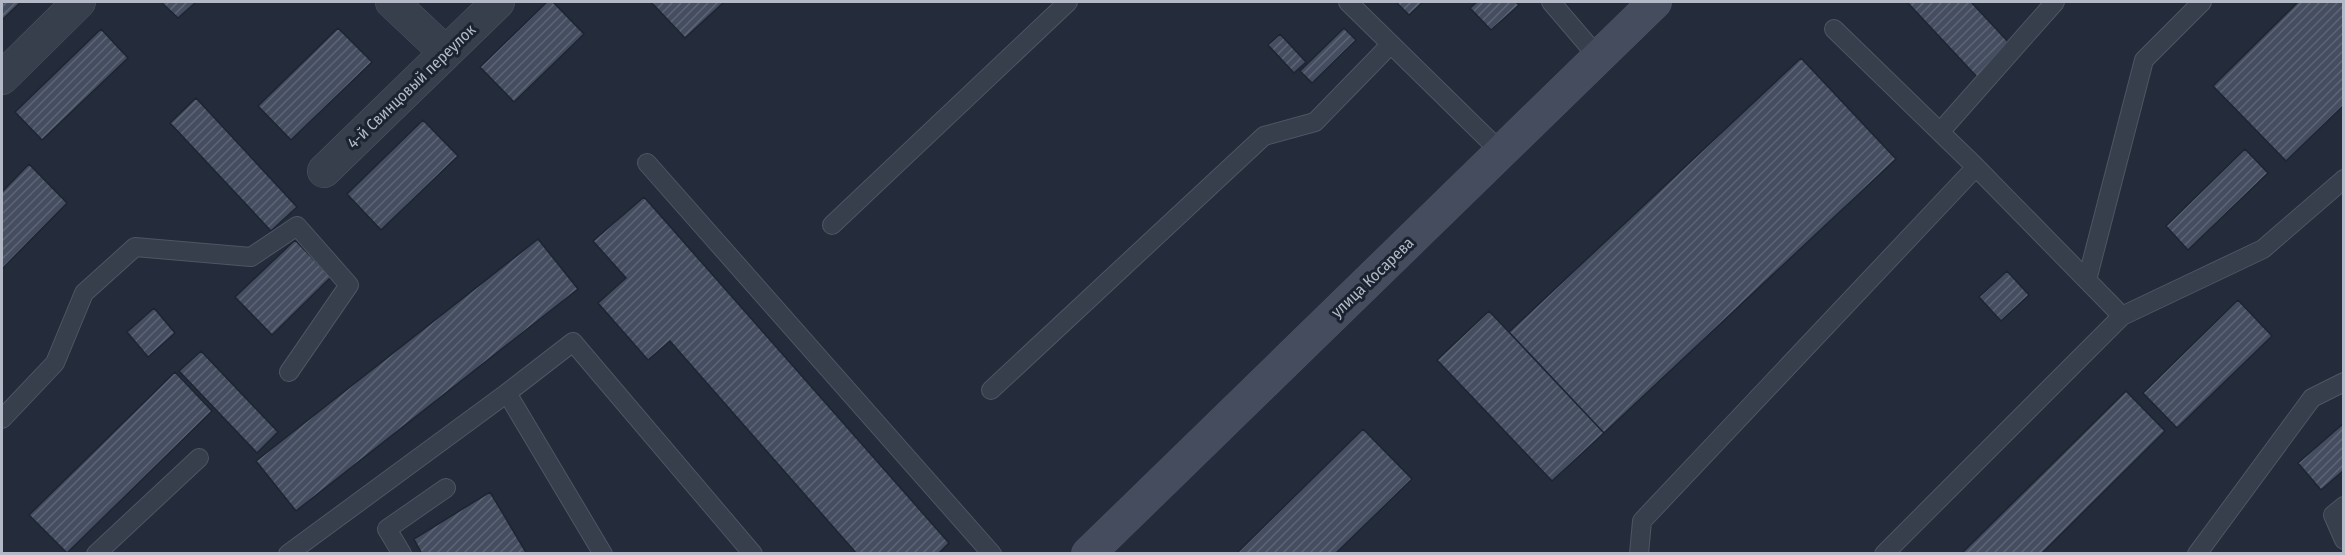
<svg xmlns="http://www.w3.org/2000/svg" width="2345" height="555" font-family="'Fira Sans Condensed',sans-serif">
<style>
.building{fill:url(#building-hatch);stroke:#1e2532;stroke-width:1.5}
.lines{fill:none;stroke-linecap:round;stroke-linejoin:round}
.lane-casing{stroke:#4f5663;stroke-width:20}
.street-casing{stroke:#4f5663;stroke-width:34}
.secondary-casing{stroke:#4f5663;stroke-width:34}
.lane{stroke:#373e4c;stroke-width:18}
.street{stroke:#373e4c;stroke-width:33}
.secondary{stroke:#454c5e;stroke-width:33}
.labels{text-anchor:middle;stroke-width:6;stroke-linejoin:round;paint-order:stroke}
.street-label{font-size:16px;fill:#b3b9c7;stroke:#1c2330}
</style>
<defs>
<pattern id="building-hatch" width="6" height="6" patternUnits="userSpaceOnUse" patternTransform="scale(1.5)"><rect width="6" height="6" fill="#454e60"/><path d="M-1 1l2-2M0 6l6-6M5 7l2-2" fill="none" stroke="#5d6575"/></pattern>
</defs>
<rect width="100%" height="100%" fill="#242b3b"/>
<path class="building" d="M2,2H21L2,20Z
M161,2H196L178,18Z
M547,2H553L584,34L514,102L480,67Z
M651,2H724L685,38Z
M1396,2H1423L1409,15Z
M1477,2H1516L1519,5L1491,30L1470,8Z
M1907,2H1971L2012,46L1978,78Z
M2298,2H2344V105L2286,161L2213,86Z
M338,28L372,62L291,140L258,106Z
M1344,28L1356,40L1312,83L1300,71Z
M101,29L128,58L42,140L15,112Z
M1280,34L1306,62L1294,73L1268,45Z
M1801,58L1896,159L1604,433L1509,332Z
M196,98L297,207L271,231L170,123Z
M423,120L458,156L381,230L347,194Z
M2245,149L2268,173L2188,250L2166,226Z
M29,164L67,203L2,269V192Z
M644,197L949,543L938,554H857L670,341L648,360L598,303L626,278L593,241Z
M538,239L578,289L296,511L256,461Z
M295,240L331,277L272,335L235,297Z
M2007,271L2029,295L2001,321L1979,297Z
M2238,300L2272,336L2177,428L2143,393Z
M154,308L175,333L148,357L127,332Z
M1489,311L1604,433L1552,481L1437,360Z
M201,351L278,432L257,453L179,371Z
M175,372L212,411L67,553L29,515Z
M2126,391L2165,431L2041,554H1961Z
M2344,423V470L2321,490L2298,463Z
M1363,429L1412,479L1335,554H1236Z
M490,492L527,554H422L414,539Z"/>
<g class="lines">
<g class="lane-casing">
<path id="lane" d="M1348,2L1501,152
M1551,2L1598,57
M1834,29L1976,167L2122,316
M1940,132L2055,2
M647,163L992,554
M832,225L1068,2
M2087,280L2144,60L2202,2
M991,390L1264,136L1315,122L1391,44
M507,393L573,342L753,554
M2,419L55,363L84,293L135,247L251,257L297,226L349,285L289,372
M2344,506L2333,515L2344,540
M96,554L199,458
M288,554L507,393L603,554
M402,554L387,529L446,488
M1639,554L1642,521L1976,167
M1884,554L2122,316L2263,249L2344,179
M2197,554L2312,398L2344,382"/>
</g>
<g class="street-casing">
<path id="street" d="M392,2L445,52
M2,78L79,2
M324,171L498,2"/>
</g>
<g class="secondary-casing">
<path id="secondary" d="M1088,554L1655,2"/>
</g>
<use href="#lane" class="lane"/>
<use href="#street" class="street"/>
<use href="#secondary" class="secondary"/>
</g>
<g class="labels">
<g class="street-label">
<text transform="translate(411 86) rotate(-44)" y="6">4-й Свинцовый переулок</text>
<text transform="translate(1372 277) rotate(-44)" y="6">улица Косарева</text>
</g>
</g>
<rect width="2345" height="555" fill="none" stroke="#b3b9c7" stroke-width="6"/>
</svg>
